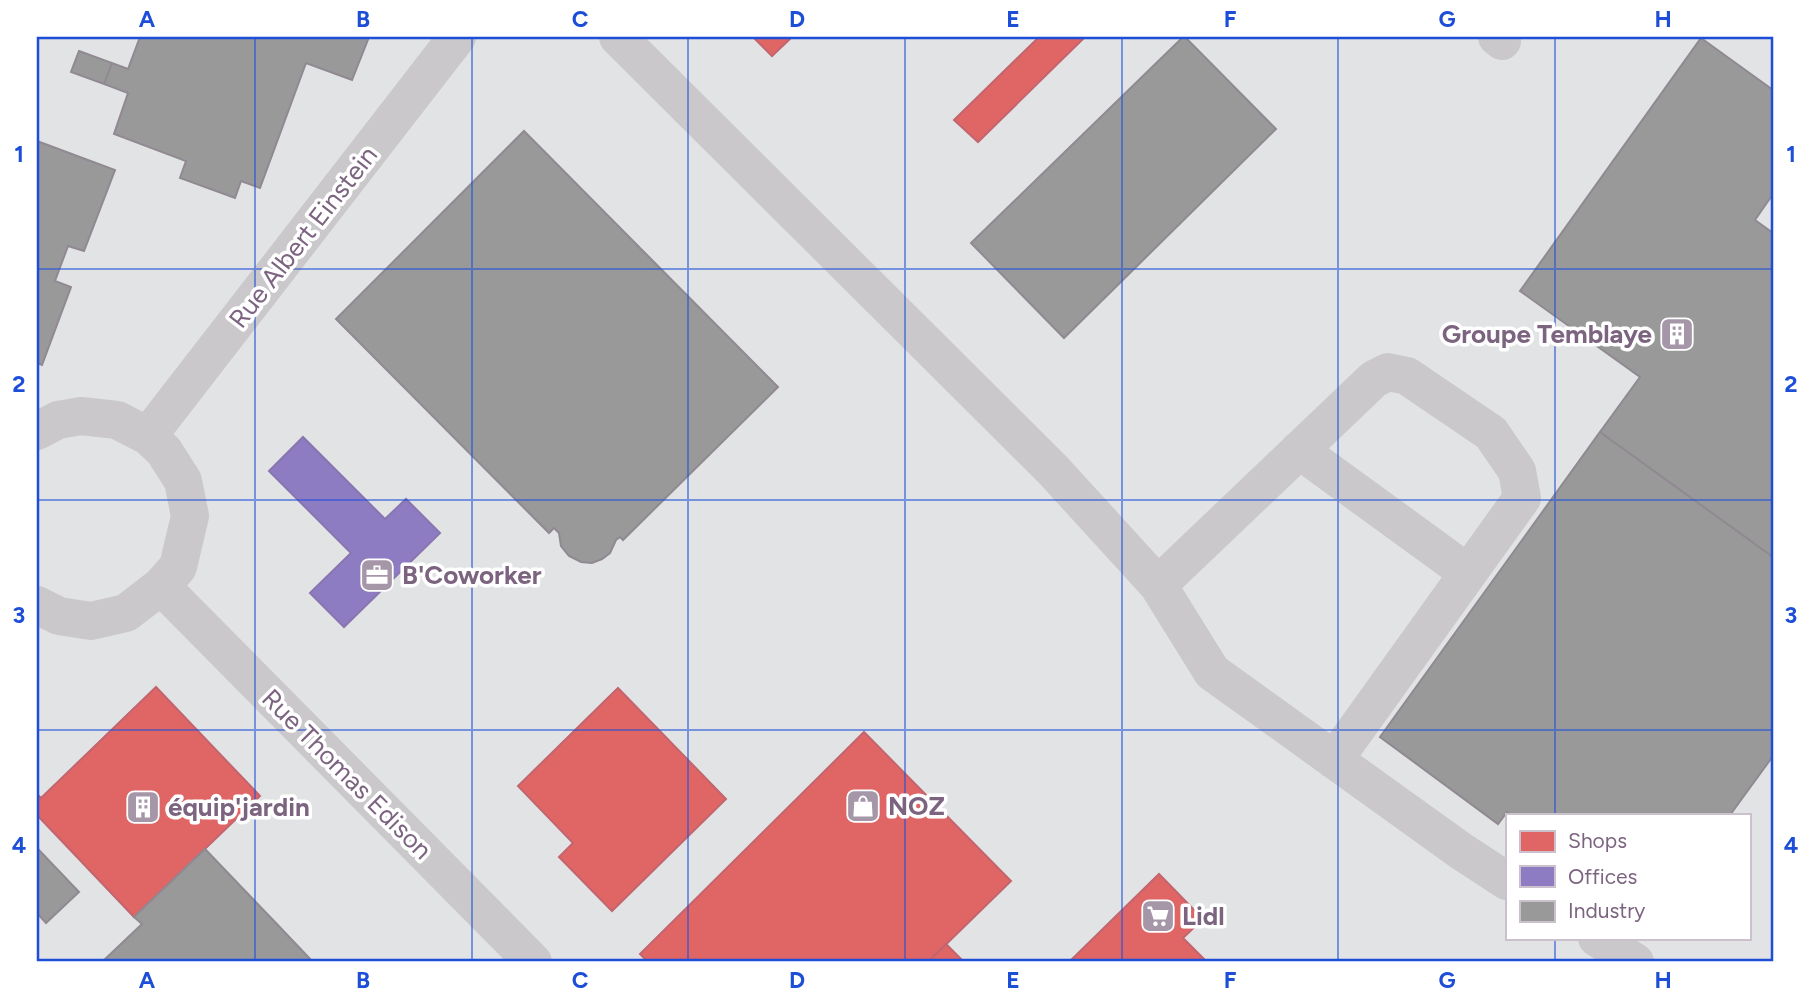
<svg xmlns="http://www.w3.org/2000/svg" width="1810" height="999" font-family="Figtree,sans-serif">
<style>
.built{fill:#e2e3e5;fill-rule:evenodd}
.shops{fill:#e06666;stroke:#c2656e;stroke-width:2}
.offices{fill:#8e7cc3;stroke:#8975af;stroke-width:2}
.industry{fill:#999;stroke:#908992;stroke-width:2}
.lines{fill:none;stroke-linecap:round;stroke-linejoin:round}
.minor{stroke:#cac8cb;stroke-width:38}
.grid{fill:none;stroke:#1d4ed8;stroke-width:2;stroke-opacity:0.55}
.labels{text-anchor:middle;stroke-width:7;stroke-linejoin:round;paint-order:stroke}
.street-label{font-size:26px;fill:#7c6480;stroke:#fff}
.poi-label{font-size:26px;font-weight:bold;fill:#7c6480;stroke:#fff;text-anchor:start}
.neatline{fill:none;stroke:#1d4ed8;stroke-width:2.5}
.grid-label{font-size:23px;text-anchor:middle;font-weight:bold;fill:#1d4ed8}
</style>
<rect width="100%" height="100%" fill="#f1f3f2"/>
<path class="built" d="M37,37H1773V962H37ZM1507,815H1749V938H1507Z"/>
<path class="shops" d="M753,37H792L772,56Z
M1039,37H1085L978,142L954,120Z
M156,687L260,796L134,917L37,815V794L41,798Z
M618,688L726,799L612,911L559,857L573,843L518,786Z
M864,732L1011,881L928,962H648L640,954Z
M1159,874L1203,919L1183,938L1207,962H1069Z
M946,944L964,962H928Z"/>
<path class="offices" d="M303,437L385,519L406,499L440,533L344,627L310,593L351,553L269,471Z"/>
<path class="industry" d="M140,37H369L352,80L306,63L260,188L241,181L235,198L180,178L186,161L114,134L128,93L104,84L112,63L128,69Z
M1183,37H1185L1276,129L1064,338L971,243Z
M1701,38L1773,90V194L1755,220L1773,233V557L1600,432L1640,377L1520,291Z
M79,51L112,63L104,84L71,72Z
M524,131L778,387L623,540L620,537L616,540L610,553L602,559L592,563L581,562L569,556L561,546L559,533L554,528L549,533L336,319Z
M37,141L115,170L84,251L68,246L55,281L71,287L42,365L37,363Z
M1600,432L1773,557V756L1730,815H1512L1507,812L1498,824L1380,737Z
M37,848L79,892L46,923L37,913Z
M205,849L274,921L313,962H102L142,924L134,917Z"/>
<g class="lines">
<path class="minor" d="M618,37L1053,470L1158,585L1212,672L1461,851L1507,881
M1497,37L1502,41
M37,431L58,420L81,416L117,420L148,436L164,451L183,481L190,516L178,567L161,586L126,613L91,621L59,616L37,605
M148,436L457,37
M1299,450L1468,573
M1158,585L1374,379L1388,372L1407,376L1491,433L1517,471L1522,498L1334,760
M161,586L533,962
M1597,938L1635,962"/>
</g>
<path class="grid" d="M255,37V962M472,37V962M688,37V962M905,37V962M1122,37V962M1338,37V962M1555,37V815M37,269H1773M37,500H1773M37,730H1773M1555,938V962"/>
<defs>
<g id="building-square" transform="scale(1.75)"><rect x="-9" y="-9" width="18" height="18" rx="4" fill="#a596a8" stroke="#fff"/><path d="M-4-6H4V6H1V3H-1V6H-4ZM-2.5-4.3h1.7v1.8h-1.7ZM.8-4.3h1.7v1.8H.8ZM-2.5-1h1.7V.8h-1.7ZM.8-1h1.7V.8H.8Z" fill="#fff"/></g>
<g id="office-square" transform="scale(1.75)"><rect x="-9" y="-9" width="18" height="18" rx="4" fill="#a596a8" stroke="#fff"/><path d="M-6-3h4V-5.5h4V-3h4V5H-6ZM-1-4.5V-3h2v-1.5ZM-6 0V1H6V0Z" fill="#fff"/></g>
<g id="shop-square" transform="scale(1.75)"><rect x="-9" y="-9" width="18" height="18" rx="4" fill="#a596a8" stroke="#fff"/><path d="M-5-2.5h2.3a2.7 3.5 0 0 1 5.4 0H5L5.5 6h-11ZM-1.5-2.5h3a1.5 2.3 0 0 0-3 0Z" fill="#fff"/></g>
<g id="supermarket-square" transform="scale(1.75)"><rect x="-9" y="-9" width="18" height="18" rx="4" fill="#a596a8" stroke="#fff"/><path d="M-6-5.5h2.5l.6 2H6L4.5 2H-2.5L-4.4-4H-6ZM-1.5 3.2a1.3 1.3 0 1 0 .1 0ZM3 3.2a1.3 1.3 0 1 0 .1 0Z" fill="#fff"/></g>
</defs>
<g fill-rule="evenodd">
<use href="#building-square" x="1677" y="334"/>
<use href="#office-square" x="377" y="575"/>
<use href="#shop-square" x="863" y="806"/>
<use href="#building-square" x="143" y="807"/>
<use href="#supermarket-square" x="1158" y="916"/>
</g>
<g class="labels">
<g class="street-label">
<text transform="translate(303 237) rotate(-52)" y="9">Rue Albert Einstein</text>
<text transform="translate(347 774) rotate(45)" y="9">Rue Thomas Edison</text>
</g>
<g class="poi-label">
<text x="1652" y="343" text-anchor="end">Groupe Temblaye</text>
<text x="402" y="584">B'Coworker</text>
<text x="888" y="815">NOZ</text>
<text x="168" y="816">équip'jardin</text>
<text x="1182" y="925">Lidl</text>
</g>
</g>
<rect width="1810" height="999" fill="none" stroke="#ffffff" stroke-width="77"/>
<rect x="1506" y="814" width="245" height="126" fill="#ffffff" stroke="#cbc1cc" stroke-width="2"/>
<rect x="1520" y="831" width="35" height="21" fill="#e06666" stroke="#cbc1cc" stroke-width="2"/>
<text x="1568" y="848" font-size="21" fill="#7c6480">Shops</text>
<rect x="1520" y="866" width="35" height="21" fill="#8e7cc3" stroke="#cbc1cc" stroke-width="2"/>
<text x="1568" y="884" font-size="21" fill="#7c6480">Offices</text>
<rect x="1520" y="901" width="35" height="21" fill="#999999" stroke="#cbc1cc" stroke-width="2"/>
<text x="1568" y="918" font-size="21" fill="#7c6480">Industry</text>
<rect x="38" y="38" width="1734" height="922" class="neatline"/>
<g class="grid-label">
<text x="147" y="27">A</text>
<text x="363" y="27">B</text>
<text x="580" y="27">C</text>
<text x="797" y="27">D</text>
<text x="1013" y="27">E</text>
<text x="1230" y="27">F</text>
<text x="1447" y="27">G</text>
<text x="1663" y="27">H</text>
<text x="19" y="162">1</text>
<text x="1791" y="162">1</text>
<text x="19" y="392">2</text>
<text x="1791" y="392">2</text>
<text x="19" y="623">3</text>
<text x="1791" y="623">3</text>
<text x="19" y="853">4</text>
<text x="1791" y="853">4</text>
<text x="147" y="988">A</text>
<text x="363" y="988">B</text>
<text x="580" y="988">C</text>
<text x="797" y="988">D</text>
<text x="1013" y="988">E</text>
<text x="1230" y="988">F</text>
<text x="1447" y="988">G</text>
<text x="1663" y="988">H</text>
</g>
</svg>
